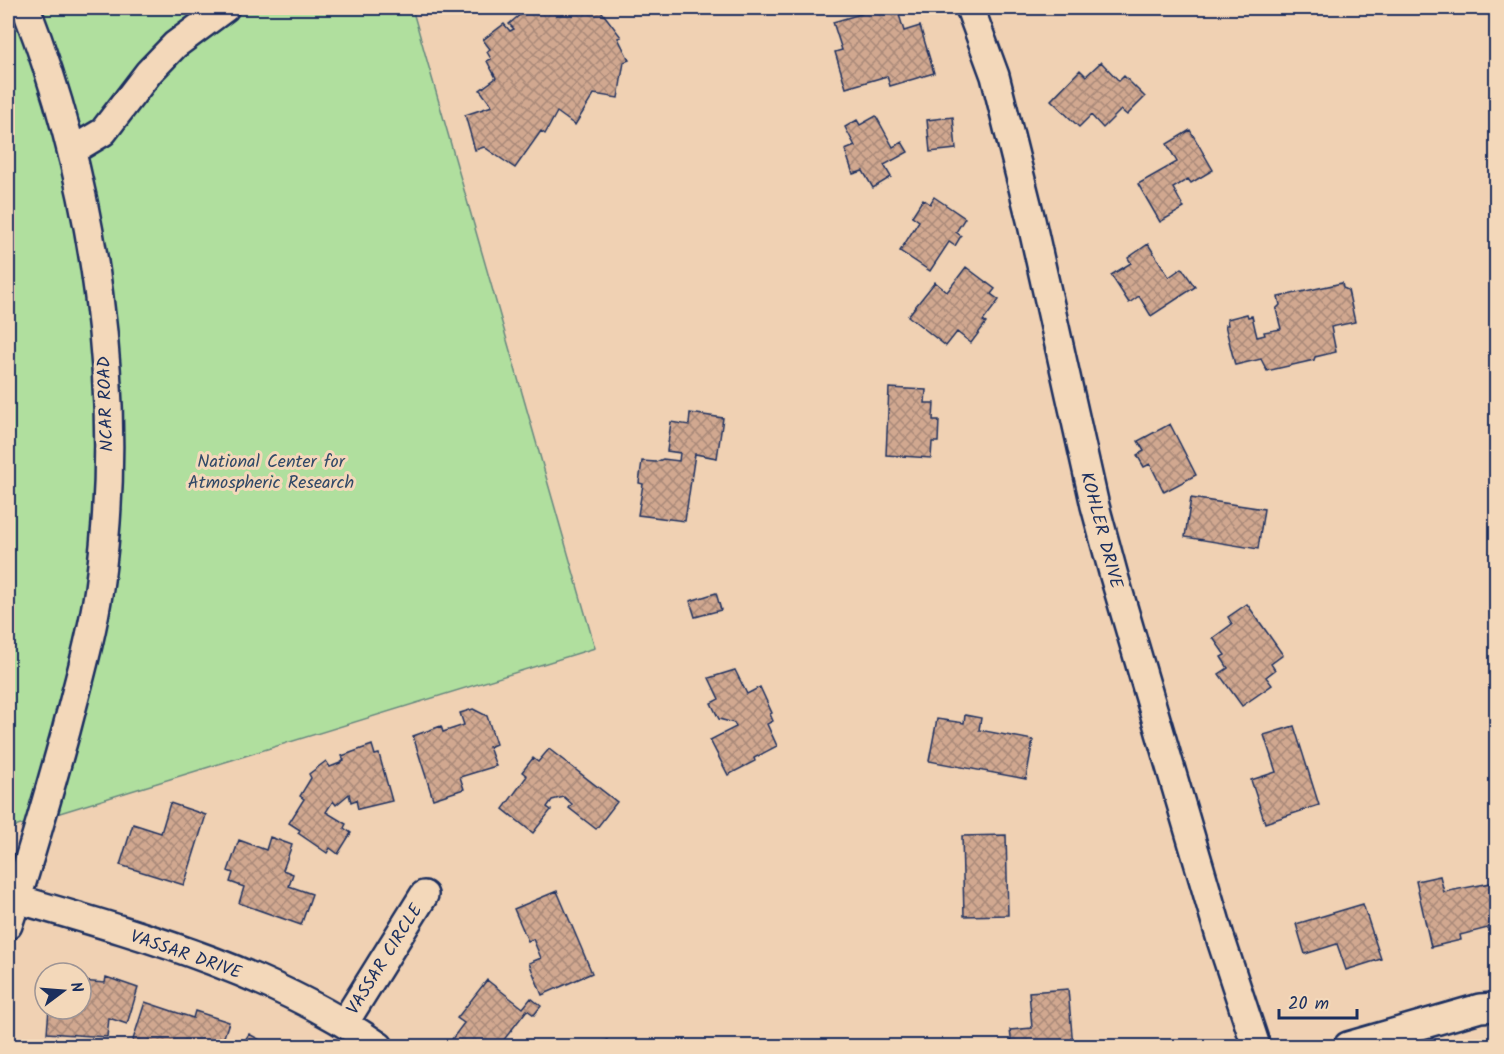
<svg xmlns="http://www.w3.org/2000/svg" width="1504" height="1054" font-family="Kalam,sans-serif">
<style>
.park{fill:#b0df9e;stroke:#66877e;stroke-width:1.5}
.building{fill:url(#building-cross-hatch);stroke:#1b2f5e;stroke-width:1.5}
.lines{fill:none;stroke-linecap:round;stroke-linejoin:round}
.minor-casing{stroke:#1b2f5e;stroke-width:32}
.minor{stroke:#f3d8ba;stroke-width:27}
.labels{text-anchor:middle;stroke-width:6;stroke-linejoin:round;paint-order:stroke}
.street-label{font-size:18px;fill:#1b2f5e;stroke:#f3d8ba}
.park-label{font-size:18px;fill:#314968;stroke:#f3d8ba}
</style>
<defs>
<pattern id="building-cross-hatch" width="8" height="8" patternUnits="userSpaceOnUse" patternTransform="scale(1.5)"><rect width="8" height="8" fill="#d1a890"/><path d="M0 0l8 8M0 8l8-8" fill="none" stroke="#a98979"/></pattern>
</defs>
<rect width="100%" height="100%" fill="#f0d1b3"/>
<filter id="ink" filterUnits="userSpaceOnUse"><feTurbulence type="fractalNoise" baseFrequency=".0167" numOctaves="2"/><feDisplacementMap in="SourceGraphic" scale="12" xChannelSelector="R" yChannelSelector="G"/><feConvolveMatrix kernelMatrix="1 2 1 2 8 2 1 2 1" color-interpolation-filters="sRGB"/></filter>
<g filter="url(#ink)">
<path class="park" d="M8,8H412L595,648L8,829Z"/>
<path class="building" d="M528,8H599L621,37L618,38L629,60L624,62L618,98L594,94L575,125L557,112L545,134L541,131L515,168L484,147L475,150L465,115L492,106L480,90L496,78L487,61L491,59L487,52L490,49L483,40L504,24L510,31L514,29L509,24Z
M881,8H897L904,31L920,26L934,73L890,86L887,76L846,88L835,52L842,50L833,22Z
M1101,62L1119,81L1124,76L1145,97L1127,115L1121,110L1103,128L1091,115L1079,127L1051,100L1080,70L1086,76Z
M876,116L893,147L902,142L908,152L884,165L891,177L873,188L863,171L853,174L845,150L855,146L845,127L857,120L860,125Z
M953,117L956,149L930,152L927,120Z
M1190,130L1213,170L1191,183L1188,179L1173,188L1184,208L1160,222L1138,184L1177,162L1167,144Z
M934,197L965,218L956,232L961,236L955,246L949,242L930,271L900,251L919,221L912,216L923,199L930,204Z
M1148,244L1169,277L1182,268L1195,287L1151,316L1139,296L1129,303L1111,275L1131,263L1128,258Z
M966,267L995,289L991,294L999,300L983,321L986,323L971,343L957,332L946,346L908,316L935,282L947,292Z
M1342,283L1343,288L1348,290L1355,322L1331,327L1336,352L1315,357L1314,360L1267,371L1261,359L1235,365L1225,325H1228L1227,319L1247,314L1248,317L1252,316L1257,337L1265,335L1264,332L1281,329L1276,309L1280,305L1278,297Z
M889,388L926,390L925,403H934L933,420H939L938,442H932L931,458L886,455Z
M690,413L723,418L717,458L695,454L685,521L638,515L643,484L639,483L642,461L656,462L663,459L679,461L680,453L667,451L671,422L689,425Z
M1170,424L1196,475L1164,492L1150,464L1144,467L1137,455L1144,451L1138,441Z
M1191,498L1264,509L1258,549L1185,537Z
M716,593L721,610L695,617L690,601Z
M1247,604L1283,655L1271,664L1275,670L1266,677L1272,685L1242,706L1219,674L1228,668L1221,657L1225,655L1213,638L1232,624L1228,617Z
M735,670L747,694L760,687L772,713L770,714L773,721L767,724L777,746L754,758L755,761L728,775L710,740L736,727L734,723L719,719L711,703L719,699L709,678Z
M473,709L487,716L496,744L489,747L496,766L460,777L464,789L433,799L413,736L441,726L443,732L464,725L460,713Z
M965,715L981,718L979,730L1033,740L1026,779L929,761L937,719L964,723Z
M1294,726L1319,805L1265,823L1251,780L1276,772L1264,735Z
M372,745L375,755L379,754L392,801L358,809L356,800L351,802L349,794L336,805L333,801L326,812L346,824L344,828L351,833L338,854L330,848L327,853L298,833L300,830L289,823L304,799L300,796L311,778L309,774L326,761L330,767L340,763L344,760L342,756Z
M549,749L617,802L596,829L569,808L572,804L564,797L552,800L547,807L551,810L533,833L503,809L527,776L522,772L533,758L538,762Z
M170,803L206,815L184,885L120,865L133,824L161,833Z
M1006,835L1008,915L964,916L962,836Z
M270,837L292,845L283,870L293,874L289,886L312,894L301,925L239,903L244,887L230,882L233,873L228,871L239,840L266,850Z
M1440,876L1444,892L1496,882V926L1460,935L1461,940L1431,947L1416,881Z
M557,891L592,973L542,995L529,963L541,958L533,939L528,941L514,909Z
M1363,904L1381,959L1346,970L1337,944L1305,954L1296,924Z
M106,977L138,988L127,1024L109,1018L107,1037L47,1033L49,1009H81V981L105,983Z
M487,980L523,1008L531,998L541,1006L534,1015L527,1010L499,1046L488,1042L485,1046H461L452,1039L464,1023L457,1018Z
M1068,989L1073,1046H1012L1010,1030L1032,1028L1029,992Z
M145,1002L193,1018L195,1011L229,1022L221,1046H131Z
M249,1034L271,1046H241Z
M608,1040L610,1046H590Z"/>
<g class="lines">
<g class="minor-casing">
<path id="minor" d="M970,8L995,76L1031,220L1095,506L1114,576L1221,940L1256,1046
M73,150L103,132L149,72L175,45L225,8
M17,899C141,935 272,971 379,1046
M8,925C30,861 48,796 66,731C78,684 92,636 99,588C126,397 95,186 26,8
M345,1022L424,895
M1348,1046L1480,1008L1496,1007"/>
</g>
<use href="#minor" class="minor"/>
</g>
</g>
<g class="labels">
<g class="street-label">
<text transform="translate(105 404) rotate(-92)" y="6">NCAR ROAD</text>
<text transform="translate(1102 530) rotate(75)" y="6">KOHLER DRIVE</text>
<text transform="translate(186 954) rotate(19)" y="6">VASSAR DRIVE</text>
<text transform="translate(384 959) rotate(-58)" y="6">VASSAR CIRCLE</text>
</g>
<g class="park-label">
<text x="271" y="467">National Center for<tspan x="271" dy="21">Atmospheric Research</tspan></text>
</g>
</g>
<rect width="1504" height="1054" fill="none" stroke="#f3d8ba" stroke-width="30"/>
<rect x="15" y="15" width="1474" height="1024" fill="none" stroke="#1b2f5e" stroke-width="2" filter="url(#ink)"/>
<g transform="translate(63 991) rotate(74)"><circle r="28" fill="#f3d8ba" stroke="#9d9495" stroke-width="1.5"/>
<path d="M0-4.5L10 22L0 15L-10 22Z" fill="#1b2f5e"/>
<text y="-9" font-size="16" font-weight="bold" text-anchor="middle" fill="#1b2f5e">N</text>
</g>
<path d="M1279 1009v9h78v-9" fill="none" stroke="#1b2f5e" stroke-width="3"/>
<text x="1288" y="1009" font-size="18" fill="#1b2f5e" stroke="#f3d8ba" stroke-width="4.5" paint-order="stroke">20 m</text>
</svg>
